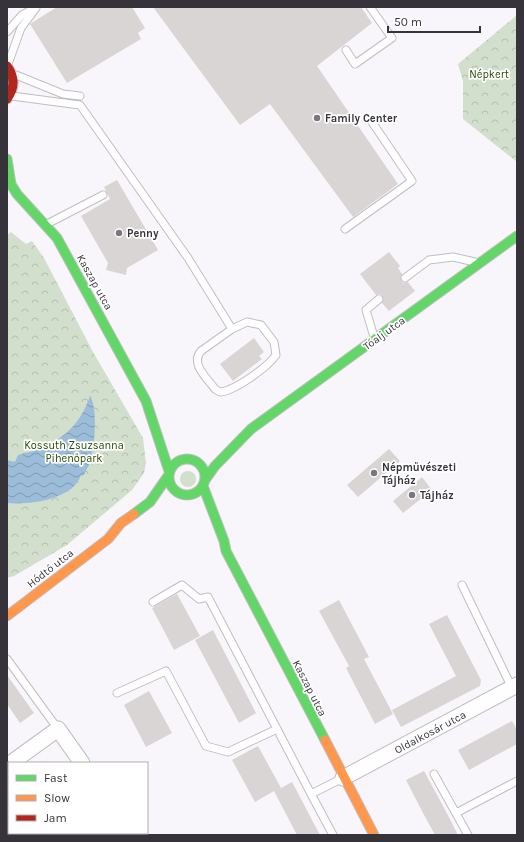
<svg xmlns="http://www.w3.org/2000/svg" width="524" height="842" font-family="Karla,sans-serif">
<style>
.grass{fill:#d2dfcc}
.forest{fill:url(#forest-crowns)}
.water{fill:url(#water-waves)}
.building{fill:#d8d5d4}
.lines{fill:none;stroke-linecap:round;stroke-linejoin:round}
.lane-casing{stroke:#c0bec3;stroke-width:9}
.street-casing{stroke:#c0bec3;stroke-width:17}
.fast-casing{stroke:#c0bec3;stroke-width:11}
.slow-casing{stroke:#c0bec3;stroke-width:11}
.jam-casing{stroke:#c0bec3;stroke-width:11}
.lane{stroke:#fefefe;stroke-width:7}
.street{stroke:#fefefe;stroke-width:15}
.fast{stroke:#63d668;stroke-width:9}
.slow{stroke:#ff974d;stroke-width:9}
.jam{stroke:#b3261e;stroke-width:9}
.poi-dot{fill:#7a777e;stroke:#fff;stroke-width:1.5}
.labels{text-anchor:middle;stroke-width:3.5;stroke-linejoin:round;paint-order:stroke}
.park-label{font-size:11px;fill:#264b00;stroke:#fff}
.poi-label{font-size:11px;font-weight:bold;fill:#36333a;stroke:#fff;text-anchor:start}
.street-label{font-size:11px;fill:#36333a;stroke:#fff}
</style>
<defs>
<pattern id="forest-crowns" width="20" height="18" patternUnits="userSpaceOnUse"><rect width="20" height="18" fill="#d2dfcc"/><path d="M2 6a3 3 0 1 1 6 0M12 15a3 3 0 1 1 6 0" fill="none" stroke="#b5c0b0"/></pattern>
<pattern id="water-waves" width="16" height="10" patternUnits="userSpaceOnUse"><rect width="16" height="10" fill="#9cbdd9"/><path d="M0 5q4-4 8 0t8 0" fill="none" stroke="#809ab1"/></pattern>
</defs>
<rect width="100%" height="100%" fill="#f8f6fb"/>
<path class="grass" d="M180 479a8 8 0 1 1 16 0a8 8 0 1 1-16 0Z"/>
<path class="forest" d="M517,15V162L463,119V81L458,64Z
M11,232L26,244L32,241L44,258L93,352L143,438L146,463L144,473L132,490L67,545L14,576L7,578V235Z"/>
<path class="water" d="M90,396C98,408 95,446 90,461C89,466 86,471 83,476L81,475C73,500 29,505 7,503V460L15,462L18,455C54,446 77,433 90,396Z"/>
<path class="building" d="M57,7H132L145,28L138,33L141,39L67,83L30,24Z
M153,7H361L372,23L317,66L398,184L353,217L270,104L240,125Z
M117,180L158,250L127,268L126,275L106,270L108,263L81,216L110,199L104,187Z
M389,252L400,266L398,268L402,274L401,281L403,283L408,282L415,291L389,311L382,303L383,296L380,294L376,295L360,274Z
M254,338L264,352L259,356L262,359L233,381L220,364Z
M389,449L400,461L358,497L347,485Z
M422,477L432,490L403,513L393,501Z
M177,594L200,636L174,650L152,608Z
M339,600L369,657L364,659L393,714L375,724L346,668L349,666L319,611Z
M447,615L481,680L480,686L401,727L392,710L456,676L429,624Z
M213,630L256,713L239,723L195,640Z
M7,675L34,713L20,723L7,704Z
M149,691L172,733L146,747L124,705Z
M512,721L517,730V744L469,770L458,750Z
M258,746L281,788L292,782L320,835H297L274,791L255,802L232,760Z
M424,771L442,804L458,835H435L423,813L406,780Z"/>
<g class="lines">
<g class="lane-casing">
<path id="lane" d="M7,32L22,15L33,9
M346,50L355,64L392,38L370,7
M8,64L21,28L36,8
M16,75L63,94L80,96
M12,96L80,105L188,258L232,329
M47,224L103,195
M345,229L412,181L372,122
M405,278L429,260L453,257L475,262
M247,322L261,325L274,342L276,355C267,368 234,391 220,392L215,389C207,378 190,364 201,351L232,329Z
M374,337L366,310L379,299
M462,585L512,688
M153,602L182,585L199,599L208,597L311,794
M7,659L58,729
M117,693L166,671L206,746L228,752L277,729
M434,774L468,835
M456,813L517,781
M333,835L311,794L343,778"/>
</g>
<g class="street-casing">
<path id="street" d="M11,763L58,729L82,763
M343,778L517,685
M130,833L132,835"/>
</g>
<g class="fast-casing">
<path id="fast" d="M7,159L11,184
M7,178L17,194L57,238L146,401L169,471
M169 477a18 18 0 1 1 36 0a18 18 0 1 1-36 0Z
M205,480L215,466L251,429L517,236
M203,486L224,541L226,551L325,740
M134,514L150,502L168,476"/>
</g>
<g class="slow-casing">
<path id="slow" d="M7,616L108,539L121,523L134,514
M325,740L374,835"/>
</g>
<g class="jam-casing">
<path id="jam" d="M7,66C15,77 15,88 7,99"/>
</g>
<use href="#lane" class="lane"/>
<use href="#street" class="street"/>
<use href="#fast" class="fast"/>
<use href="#slow" class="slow"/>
<use href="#jam" class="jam"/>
</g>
<g class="poi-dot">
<circle cx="317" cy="118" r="4"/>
<circle cx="119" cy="233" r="4"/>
<circle cx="374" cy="473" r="4"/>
<circle cx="412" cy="495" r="4"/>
</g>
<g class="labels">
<g class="park-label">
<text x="489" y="78">Népkert</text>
<text x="74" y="449">Kossuth Zsuzsanna<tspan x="74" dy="13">Pihenőpark</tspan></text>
</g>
<g class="poi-label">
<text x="325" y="122">Family Center</text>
<text x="127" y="237">Penny</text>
<text x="382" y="471">Népművészeti<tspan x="382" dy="13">Tájház</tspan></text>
<text x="420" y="499">Tájház</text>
</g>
<g class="street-label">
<text transform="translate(95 282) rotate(61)" y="4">Kaszap utca</text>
<text transform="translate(384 333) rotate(-36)" y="4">Tóalj utca</text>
<text transform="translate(50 568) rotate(-38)" y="4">Hódtó utca</text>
<text transform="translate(310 688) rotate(63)" y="4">Kaszap utca</text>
<text transform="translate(430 732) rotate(-28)" y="4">Oldalkosár utca</text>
</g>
</g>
<rect width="524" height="842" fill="none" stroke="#36333a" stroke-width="16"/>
<rect x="8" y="762" width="140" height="72" fill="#ffffff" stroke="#afadb0"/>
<rect x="16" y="775" width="20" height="6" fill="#63d668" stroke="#afadb0"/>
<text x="44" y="782" font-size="12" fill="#36333a">Fast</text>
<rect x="16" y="795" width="20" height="6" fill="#ff974d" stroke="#afadb0"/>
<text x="44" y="802" font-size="12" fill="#36333a">Slow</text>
<rect x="16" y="815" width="20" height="6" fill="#b3261e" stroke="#afadb0"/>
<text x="44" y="822" font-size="12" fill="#36333a">Jam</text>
<path d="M388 26v6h92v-6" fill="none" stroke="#36333a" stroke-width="2"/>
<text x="394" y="26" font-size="12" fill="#36333a" stroke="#ffffff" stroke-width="3" paint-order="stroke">50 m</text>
</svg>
